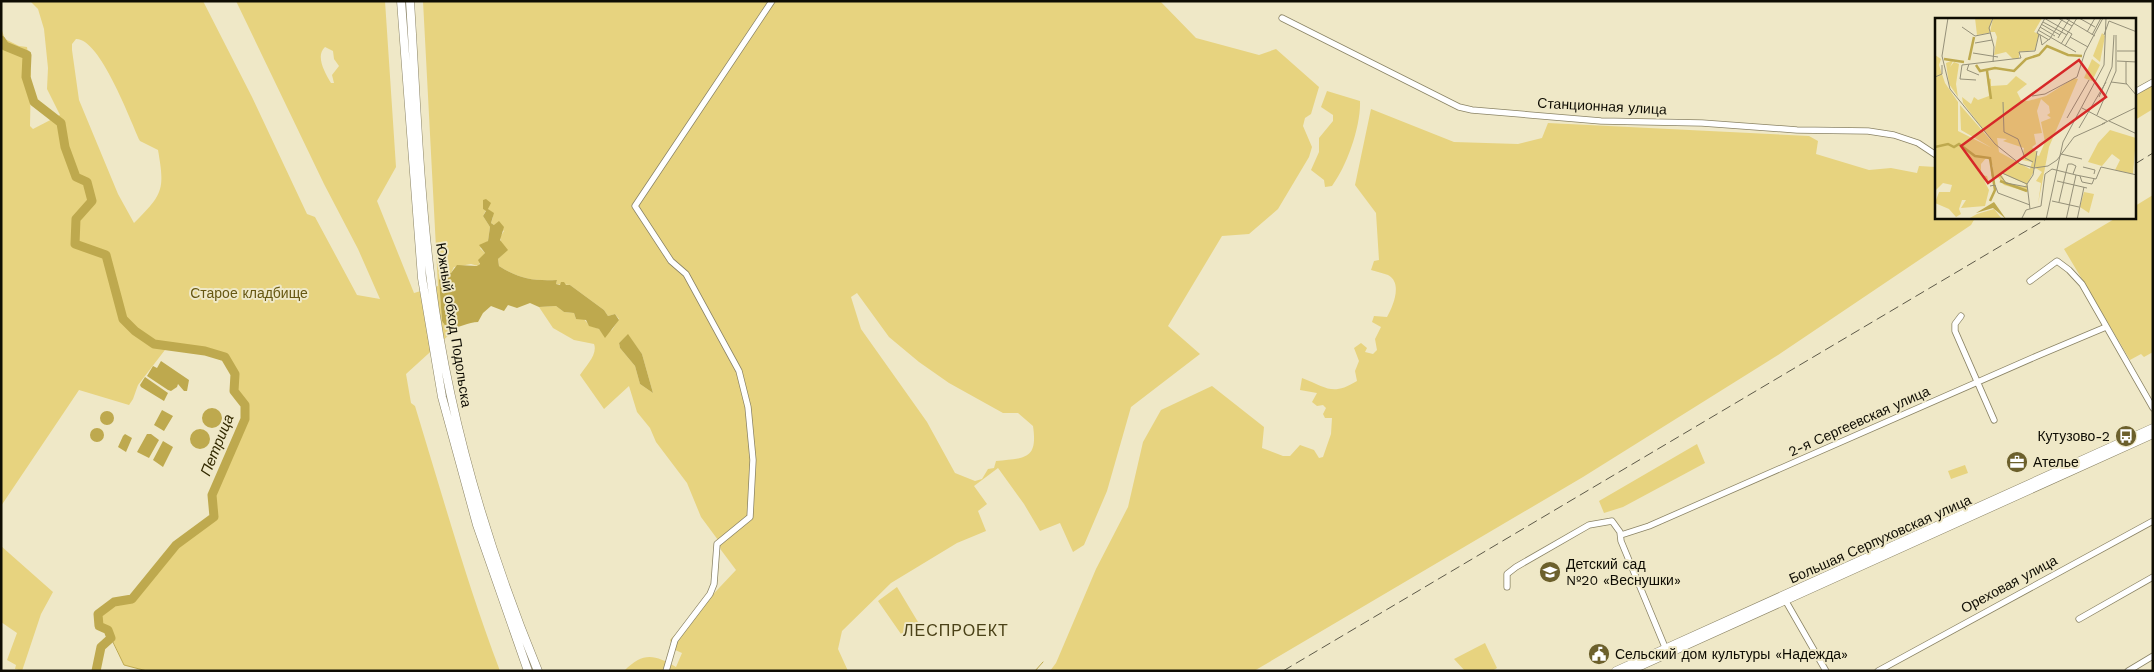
<svg xmlns="http://www.w3.org/2000/svg" width="2154" height="672" font-family="'Work Sans',sans-serif">
<style>
.green{fill:#e7d37f;fill-rule:evenodd}
.water{fill:#bea94e}
.lines{fill:none;stroke-linecap:round;stroke-linejoin:round}
.stream{stroke:#bea94e;stroke-width:1}
.river{stroke:#bea94e;stroke-width:9}
.minor-casing{stroke:#8a8365;stroke-width:7}
.major-casing{stroke:#8a8365;stroke-width:9}
.minor{stroke:#fff;stroke-width:5.5}
.major{stroke:#fff;stroke-width:8}
.rail{stroke:#5e5a49;stroke-width:1;stroke-dasharray:10 5;stroke-linecap:butt}
.labels{text-anchor:middle;stroke-width:4;stroke-linejoin:round;paint-order:stroke}
.street-label{font-size:14px;fill:#0e0c03;stroke:#efe8c7}
.park-label{font-size:14px;fill:#665712;stroke:#efe8c7}
.poi-label{font-size:14px;fill:#0e0c03;stroke:#efe8c7;text-anchor:start}
.water-label{font-size:15px;font-style:italic;fill:#332a01;stroke:#efe8c7}
.quarter-label{font-size:16px;letter-spacing:1px;fill:#4a4117;stroke:#efe8c7}
.inset-river{fill:none;stroke:#bea94e;stroke-width:2.5}
.inset-road{fill:none;stroke:#959079;stroke-width:1}
.view{fill:#d62828;fill-opacity:0.15;stroke:#d62828;stroke-width:2.5}
.inset-edge{fill:none;stroke:#0e0c03;stroke-width:2.5}
</style>
<rect width="100%" height="100%" fill="#efe8c7"/>
<path class="green" d="M30,1H203L252,97L307,214L315,217L357,295L380,299L358,249L324,184L236,1H385L396,167L377,201L414,293L438,286L423,1H1160L1196,38L1259,55L1276,49L1319,87L1311,114L1305,118L1303,126L1312,147L1309,157L1278,209L1249,234L1222,236L1168,326L1200,354L1131,407L1107,491L1084,545L1073,552L1060,523L1040,531L1024,504L998,468L974,486L987,504L978,511L986,531L957,543L891,583L842,631L838,649L848,671H624C643,652 654,654 676,667L682,653L673,649L670,640L736,570L721,550L718,540L701,517L687,483L656,442L650,428L637,412L629,386L604,409L580,375C586,366 598,354 594,344L574,340L553,328L539,307L556,306L564,312L574,313L576,319L583,318L589,325L599,329L603,334L612,330L619,319L615,314L608,316L604,310L570,285L556,284L557,280C533,281 519,279 499,266L498,259L503,254L500,237L504,231L491,223L493,217L488,209L489,205L483,200V209L486,210L483,216L490,227L488,241L480,248L485,253L478,266L471,264L454,267L451,273L439,280L442,321L450,334L406,374L411,403L415,406C442,494 467,584 500,671H147L124,665L108,630L99,626L98,614L114,602L132,598L176,545L214,517L212,495L245,420V405L234,391L235,374L225,357L205,351L168,346L138,385L133,399L129,405L79,390L1,506V28L5,39L19,46L27,47L31,74L30,126L33,129L60,115L47,89L48,68L44,29L38,9ZM76,39C100,38 130,120 140,141L158,150C165,190 163,194 134,223L118,194L79,100L72,50V44ZM325,47L333,51L334,59L339,66L332,75L334,83H331C325,73 315,56 325,47ZM857,293L889,337L919,362L949,383L1003,413H1018L1033,426C1038,460 1025,458 996,461L994,468L988,469L982,479L975,481L955,473L927,422L861,329L851,297ZM628,335L642,354L653,393L640,384L635,366L620,348L619,343Z
M2153,85V109L2135,120V96Z
M1327,91L1360,101C1361,126 1347,166 1332,186L1325,187L1324,180L1311,170L1319,152V138L1333,121V115L1321,107Z
M1371,109L1454,142L1518,144L1542,138L1548,123L1809,136L1818,141L1816,154L1869,170L1891,168L1917,173L1919,166L1936,167V218H1975L1971,225L1781,353L1583,477L1254,671H1050L1056,663L1096,569L1128,507L1143,442L1161,410L1212,386L1264,427L1262,448L1283,456H1290L1300,445L1314,450L1319,458L1323,457L1331,434L1332,418H1325L1323,414L1326,408L1323,405L1317,406L1312,402L1317,393L1300,390L1302,378C1328,388 1332,396 1357,381L1355,371L1359,361L1354,348L1361,343L1367,348L1365,352L1373,354L1377,350L1375,339L1381,327L1372,322L1374,316L1387,317C1393,306 1403,283 1388,275C1383,273 1377,272 1371,270L1374,261L1379,260L1376,213L1355,185Z
M2153,195V352L2144,357L2141,354L2130,360L2064,249L2116,218H2135V206Z
M1697,444L1705,463L1623,507L1604,513L1599,501Z
M1965,465L1968,473L1951,479L1948,471Z
M1,546L53,592L41,614L22,671L15,669L16,665L7,660L17,633L1,622Z
M897,587L918,622L901,634L878,601Z
M1485,643L1497,668L1492,671H1465L1454,659Z"/>
<path class="water" d="M486,199L491,203L488,209L494,213L491,223L494,225L499,221L504,227L500,240L508,250L498,259L499,266C519,279 533,281 557,280L556,284L560,285L561,282H564L566,285H570L604,310L608,316L615,314L619,320L605,338L599,329L589,326L586,320L576,319L574,313L564,312L556,306L539,307L530,303L517,308L508,305L504,311L491,306L483,313L478,322C469,322 458,328 448,330L442,321L439,280L445,273H451L457,265L477,266L480,264L478,260L485,253L479,245L488,241L490,227L483,216L486,211L483,209V200Z
M628,334L642,354L653,393L640,384L635,366L620,348L619,343Z
M161,361L189,380L187,391H184L178,384L177,387L171,391L168,390L147,376L153,366L157,368Z
M145,377L168,393L164,401L141,387L140,385Z
M202 418a10 10 0 1 1 20 0a10 10 0 1 1-20 0Z
M162,410L173,416L164,431L154,425Z
M100 418a7 7 0 1 1 14 0a7 7 0 1 1-14 0Z
M90 435a7 7 0 1 1 14 0a7 7 0 1 1-14 0Z
M190 439a10 10 0 1 1 20 0a10 10 0 1 1-20 0Z
M125,434L132,438L126,452L118,447L123,436Z
M147,434H151L159,440L149,458L137,452Z
M163,441L173,447L163,467L153,460Z"/>
<g class="lines">
<path class="stream" d="M111,638L124,665L147,671
M1035,671L1043,662"/>
<path class="river" d="M1,40L5,46L27,55L26,77L34,102L61,123L65,147L76,177L87,182L92,201L76,219L75,244L106,255L123,319L135,331L154,344L205,351L225,357L235,374L234,391L245,405V419L212,495L214,517L176,545L132,599L114,602L98,614L99,626L108,630L111,638L101,647L96,671"/>
<g class="minor-casing">
<path id="minor" d="M1282,18L1459,107L1472,110L1601,121L1702,123L1797,130L1868,131L1894,135L1918,143L1936,155
M2135,92L2153,82
M2030,281L2057,261L2069,270L2082,284L2153,408
M1961,316L1955,324V331L1994,420
M1621,535L1649,526L2037,356L2106,327
M1507,587V574L1516,567L1589,525L1612,521L1620,532L1621,541L1667,652
M1784,598L1826,671
M2079,619L2153,577
M666,671L675,640L710,594L714,584L717,544L750,517L753,460L748,407L739,371L686,274L671,261L635,206L772,1
M1878,671L2153,521
M2128,671L2153,656"/>
</g>
<g class="major-casing">
<path id="major" d="M401,1L422,278L442,397L477,525L528,671
M410,1C416,94 419,188 431,281C448,414 487,547 538,671
M1616,671L2153,428
M1629,671L2153,434"/>
</g>
<use href="#minor" class="minor"/>
<use href="#major" class="major"/>
<path class="rail" d="M2135,164L2153,153
M1283,671L2048,218"/>
</g>
<defs>
<g id="bus-disc" transform="scale(1.125)"><circle r="9.5" fill="#6c602c" stroke="#efe8c7"/><path d="M-5-6H5V4H4V6H2V4H-2V6H-4V4H-5ZM-3.5-4V0h7V-4ZM-3.5 1.2v1.5H-2V1.2ZM2 1.2v1.5H3.5V1.2Z" fill="#fff"/></g>
<g id="office-disc" transform="scale(1.125)"><circle r="9.5" fill="#6c602c" stroke="#efe8c7"/><path d="M-6-3h4V-5.5h4V-3h4V5H-6ZM-1-4.5V-3h2v-1.5ZM-6 0V1H6V0Z" fill="#fff"/></g>
<g id="school-disc" transform="scale(1.125)"><circle r="9.5" fill="#6c602c" stroke="#efe8c7"/><path d="M0-5L7-2L0 1L-7-2ZM-4 1L0 2.5L4 1V4Q0 6-4 4Z" fill="#fff"/></g>
<g id="civic-disc" transform="scale(1.125)"><circle r="9.5" fill="#6c602c" stroke="#efe8c7"/><path d="M-.6-6.5H3V-4.5H.6V-3L4-1V1h2V6H-6V1h2V-1L-.6-3ZM-1.2 2.5V6h2.4V2.5Z" fill="#fff"/></g>
</defs>
<g fill-rule="evenodd">
<use href="#bus-disc" x="2126" y="436"/>
<use href="#office-disc" x="2017" y="462"/>
<use href="#school-disc" x="1550" y="572"/>
<use href="#civic-disc" x="1599" y="654"/>
</g>
<g class="labels">
<g class="street-label">
<text transform="translate(1602 106) rotate(3)" y="5">Станционная улица</text>
<text transform="translate(454 325) rotate(81)" y="5">Южный обход Подольска</text>
<text transform="translate(1859 421) rotate(-24)" y="5">2-я Сергеевская улица</text>
<text transform="translate(1880 539) rotate(-24)" y="5">Большая Серпуховская улица</text>
<text transform="translate(2009 584) rotate(-28)" y="5">Ореховая улица</text>
</g>
<g class="park-label">
<text x="249" y="298">Старое кладбище</text>
</g>
<g class="poi-label">
<text x="2110" y="441" text-anchor="end">Кутузово-2</text>
<text x="2033" y="467">Ателье</text>
<text x="1566" y="569">Детский сад<tspan x="1566" dy="16">№20 «Веснушки»</tspan></text>
<text x="1615" y="659">Сельский дом культуры «Надежда»</text>
</g>
<g class="water-label">
<text transform="translate(217 445) rotate(-68)" y="5">Петрица</text>
</g>
<g class="quarter-label">
<text x="956" y="636">ЛЕСПРОЕКТ</text>
</g>
</g>
<g transform="translate(1935 18)">
<rect width="201" height="201" fill="#efe8c7"/>
<path d="M40,0H57L54,15L42,17ZM58,0H107L99,14L104,16L100,32L84,34V40L78,41L71,34L59,37L62,19L60,14H55ZM167,15L170,18L165,44L158,38ZM0,37L6,41L4,47L10,65L23,84V113L57,130L26,112L25,87L60,127L28,85L27,79L36,86L39,79L43,82L54,78L52,60L56,61V68L72,67L81,58L92,66L82,74L86,82L93,83L111,78L139,60L143,61L114,129L103,186L106,165L101,163L107,154L99,149L101,137L104,138L110,124L106,104L116,100L112,97L115,95L114,88L106,81L102,93L107,115L99,116L101,126L97,129L102,134L98,155L92,166L93,174L69,167L63,159L56,158L58,148L52,139L46,146V157L52,158L54,164L49,162L54,172L50,188L26,190L31,182H27L24,191L26,196L21,199L14,191L0,185L4,174H15L17,167L8,165L0,173ZM62,120L72,121L68,123L89,130L87,142L97,144L95,151L64,134ZM66,155L91,166L90,169L71,165ZM157,41L165,47L157,63L149,60ZM10,42L18,43L15,49L19,44L24,46L21,66L23,79L14,66L11,45L16,43ZM175,112L201,120L198,156L180,152L185,142L177,136L167,148L153,144L163,125ZM149,174L159,176L154,195L145,189ZM59,191L67,201H33L42,196Z" fill="#e7d37f" fill-rule="evenodd"/>
<path d="M59,184L71,201L58,190L41,195Z" fill="#bea94e"/>
<path class="inset-river" d="M9,41L29,44M34,42L39,19M41,47L45,53L60,50L79,53L91,41L104,37L112,28L133,37L147,38M52,53L56,81M0,129L13,126L19,129L24,126L40,138L55,140L60,172L55,183M65,163L92,173"/>
<path class="inset-road" d="M13,0L7,38L15,71L60,126L85,146L99,150L113,148L122,142L139,119L170,105M58,0L54,10L59,29L58,44M109,0L137,16L130,28M110,0L102,15L114,22L128,0M123,0L137,8M130,0L160,18M144,0L160,9M108,4L132,17M106,6L125,17M27,9L40,18L55,15M105,9L120,18M103,12L141,34M152,14L160,0M105,17L107,27L113,22M157,17L166,0M169,17L174,3L202,14M135,19L153,29M123,20L135,0M40,25L57,22M126,26L142,0M182,33H202M38,35L63,39M182,43L202,44M191,44V65L202,78M34,46L32,52L44,57M0,59L7,56V47M41,62L25,61L27,47L86,40L84,34L100,33L104,16M176,64L192,66M97,78L110,76L142,59L150,34L168,0M164,79L177,49L179,17M68,84L69,114L83,121L90,140L98,144M147,90L172,103M162,97L181,53V17M132,100L154,62M174,103L202,116M167,106L202,89M144,110L171,64M126,136L147,141M148,149L160,152L159,156M131,154L133,146H137L141,148L138,156M67,155L92,166M65,157L71,165L92,169M141,157L161,161L166,149L202,157M145,158L147,164L157,166L159,161M122,163L152,170M55,168L60,167L63,175L95,187M117,183L144,189M124,184L131,154M95,191L92,166L98,157L102,133M86,202L91,192L106,188L110,156L117,151L141,157L131,202M111,202L128,124L169,47L171,0M142,202L149,169"/>
<path class="view" d="M144,42L171,79L53,165L26,128Z"/>
<rect width="201" height="201" class="inset-edge"/>
</g>
<rect width="2154" height="672" fill="none" stroke="#0e0c03" stroke-width="5"/>
</svg>
